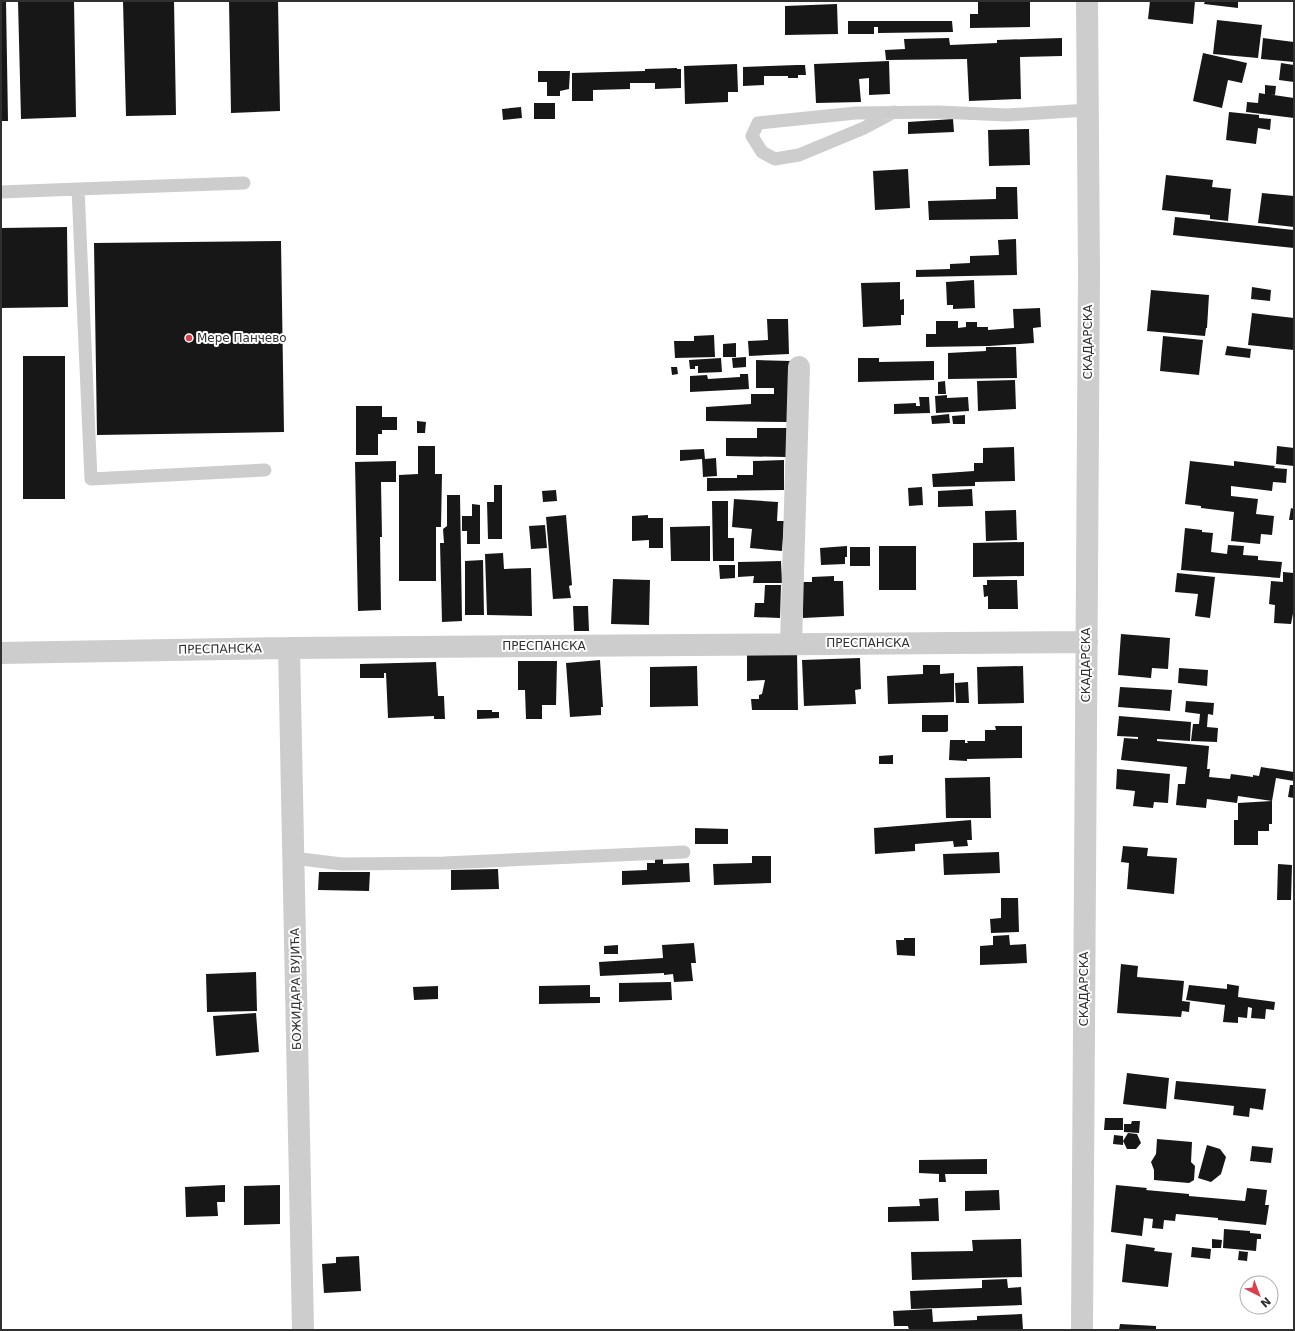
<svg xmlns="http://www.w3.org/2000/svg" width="1295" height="1331" font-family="'DejaVu Sans',sans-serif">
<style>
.building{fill:#171717}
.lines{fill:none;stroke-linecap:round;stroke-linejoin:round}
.lane{stroke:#cdcdcd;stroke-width:13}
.street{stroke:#cdcdcd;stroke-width:22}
.poi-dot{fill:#d8414d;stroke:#fff;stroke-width:1.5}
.labels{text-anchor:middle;stroke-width:4;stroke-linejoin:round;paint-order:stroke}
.poi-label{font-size:12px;fill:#303030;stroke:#fff;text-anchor:start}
.street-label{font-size:12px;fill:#303030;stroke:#fff}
</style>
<rect width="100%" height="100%" fill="#fff"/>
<path class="building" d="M1,1H6L8,121H1Z
M18,1H74L76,117L21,119Z
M123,1H174L176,115L126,116Z
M229,1H278L280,111L231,113Z
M978,1H1030V27L970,28V14H978Z
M1150,1H1195L1193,24L1148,19Z
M1205,1H1238V8L1204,4Z
M837,4L838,34L785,35V6Z
M1217,20L1262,25L1258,58L1213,54Z
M848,21H952L953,32L878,33V27H874V34H848Z
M949,38L950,45L997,43V40L1062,38V56L1020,57L1021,99L969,101L967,59L886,60L885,50L905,49L904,39Z
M1263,38L1294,42V62L1261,59Z
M1203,53L1247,63L1242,83L1228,80L1222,108L1193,101Z
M889,61L890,94L869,95V78L859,79L861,102L816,103L814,64Z
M1281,63L1294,65V82L1279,80Z
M737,64L738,92H728V102L685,104L684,66Z
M797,65H805L806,75H798V78H788V76H764V85L743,86V67Z
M677,68V69H681V88L655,89V83H630V89L593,90V101H572V73L645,71V69Z
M538,71H570L569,89L560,91V96H547V82H538Z
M1265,85L1276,86L1275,95L1267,94L1294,98V118L1246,112L1247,102L1258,103L1259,93L1265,94Z
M534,103H555V119H534Z
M521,107L522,118L503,120L502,109Z
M1229,112L1259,115V118L1271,119L1270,130L1258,128L1256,144L1226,140Z
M953,119L954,132L908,134V122Z
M1029,129L1030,165L989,166L988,130Z
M908,169L910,208L875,210L873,171Z
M1166,175L1213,180L1212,187L1231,189L1228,221L1210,219V215L1162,210Z
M996,187H1017L1018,219L929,220L928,201L996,199Z
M1262,193L1294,196V227L1258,223Z
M1175,217L1294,230V248L1173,235Z
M67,227L68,307L1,308V228Z
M1016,239L1017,275L916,277V270L950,269V264L970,263V256L999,255L998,240Z
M281,241L284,432L97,435L94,243Z
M974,280L975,308L953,309V305H947L946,282Z
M900,282V300L904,299V315H901V325L863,327L861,283Z
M1252,287L1271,290L1270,301L1251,299Z
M1151,290L1209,295L1207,328H1206L1205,336L1147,331Z
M1040,308L1041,327L1033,328L1034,343L989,346L926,347V334H936V321H958V328L966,327V322H977V327H988V330L1014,328L1013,309Z
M1252,313L1294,318V350L1248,345Z
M767,319H788L789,354L749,356L748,341L768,340Z
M714,335L715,357L675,358L674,341H694V336Z
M1163,336L1203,340L1199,375L1160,371Z
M736,343V357H723V344Z
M1227,346L1251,349L1250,358L1225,355Z
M986,347H1016L1017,378L948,379V353L986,351Z
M23,356H65V499H23Z
M746,357V367L733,368L732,358Z
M721,358L722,372L698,373V366H695V369H690L689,360Z
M858,358H879V362L934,361V380L858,382Z
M756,360L790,361L788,422L706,421V407L751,404V394H774V388H756Z
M671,367H677L678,374L672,375Z
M740,374H748L749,389L690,392V376L707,375L708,379L740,377Z
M1015,380L1016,409L978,411L977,381Z
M945,381L946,394H938V382Z
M947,395V398L968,397L969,411L936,413L935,396Z
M919,397H929L930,413L894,414V404L916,403V406H920Z
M356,406H382V417H397V430H382V434H378V455H356Z
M949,414L950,423L932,424L931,416Z
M965,415V424H953L952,416Z
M417,421L426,422L425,433H417Z
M757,428H787L786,457L726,456V438H757Z
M418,446H435V474H442L441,527H436V581H399V475L418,474Z
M1277,446L1294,448V466L1276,464Z
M1014,447L1015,481L975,482V486L933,487L932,474L974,471V463H983V448Z
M704,449L705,459L716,458L717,476L703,477L702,459L680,461V450Z
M784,460V490L707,491V478H737V475H753V461Z
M396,461V482H381L382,537H380L381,610L358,611L355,462Z
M1190,461L1234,466V461L1275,466L1274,468L1287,469L1286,483L1273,482L1272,491L1231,486V496L1258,499L1256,514L1274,516L1272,535L1261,534L1260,544L1231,541L1234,512L1201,508V506L1185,504Z
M494,485H502V539H488L487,502H494Z
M922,487L923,505L909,506L908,488Z
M972,489L973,506L938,507V491Z
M556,490L557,501L543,502L542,491Z
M447,495H460L462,621L442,622L440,543H444L443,529L447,526Z
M734,499L778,502L777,521H784L782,551L750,548L752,529L732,527Z
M712,501H728V538H734V561H713Z
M472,504L480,505V544H467V531H462V516H472Z
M1291,508L1294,509V520H1289Z
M1016,510L1017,540L986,541L985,511Z
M566,515L572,585L569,586L571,598L553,599L546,517Z
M648,515V518H663V548H649V540L632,541V516Z
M545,525L547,548L531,549L529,526Z
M710,526V561H671L670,527Z
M1185,528L1202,530V532L1213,533L1211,552L1227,554L1228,545L1244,546L1243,555L1258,556V560L1282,562L1280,578L1181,570Z
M1024,542V576L973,577V543Z
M847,546V557H845V564L821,565L820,548Z
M879,546H916V590H879Z
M850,547H870V566H850Z
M503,553L504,569L531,568L532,616L487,615L485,554Z
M483,560L484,615H465V561Z
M781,561L782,583H753L754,576L738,577V562Z
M719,565H735V578L720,579Z
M1283,572L1294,573V608L1291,624L1274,623L1275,605L1269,604L1271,581L1283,582Z
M1177,573L1215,577L1210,618L1195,616L1198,594L1175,592Z
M834,576V581H843L844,616L803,618L802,582H812V577Z
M613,579L650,580L649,625L611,624Z
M987,580H1017L1018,609H988V596L984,597L983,585H987Z
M765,585H781L780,618L754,617L755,603H764Z
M573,606H588L589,631H574Z
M1121,634L1170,638L1168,669L1152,668L1151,678L1118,675Z
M747,650L797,652L798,710H752L751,699H759V695L762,694L765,680L747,681Z
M860,658L861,689L855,690L856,704L804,706L802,660Z
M600,660L603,707H601V715L570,717L566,663Z
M518,661H557L556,705H542V719H526L525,690H518Z
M436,662L438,696H444L445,719H434V716L388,718L386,673H384V678H360V664Z
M923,665H940V674L954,673V702L888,704L887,676L923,674Z
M697,666L698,706L650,707V667Z
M1023,666L1024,703L978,704L977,667Z
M1179,668L1208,670L1207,686L1178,683Z
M968,682L969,703H956L955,683Z
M1120,687L1172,690L1170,711L1118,707Z
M1186,701L1214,703L1213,715L1208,714L1207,727L1218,728L1217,742L1191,741L1193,724H1199L1200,714L1185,712Z
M477,710H492V712H499V718L477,719Z
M922,715H948V731L946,732H922Z
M1119,716L1191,722L1190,741L1157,739V741L1209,746L1207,769H1210L1209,777L1230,779L1231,774L1253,777V775L1259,776L1261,767L1294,772V781L1276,778L1272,801V824H1269V831H1258V845H1234V820H1238V803L1272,801L1238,796L1237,803L1207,799L1206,808L1176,805L1178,784H1185L1187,767L1121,760L1124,738L1138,739V737L1117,736Z
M995,726H1022V758L967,759V761L949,760L950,740H965V743H968L967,741H985V730H996Z
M893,755V764H879V756Z
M1117,769L1170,774L1168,803L1154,802L1153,808L1133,806L1135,791L1116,789Z
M990,777L991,818H946L945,778Z
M1290,785H1294V798L1288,797Z
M971,820L972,840H967L968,846L954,847L953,841L915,844V851L875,854L874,828Z
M695,828L728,829V844H695Z
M1123,846L1148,848L1147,856L1177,858L1174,894L1127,889L1129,863L1121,862Z
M999,852L1000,873L944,875L943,854Z
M752,856H771V883L714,885L713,864L752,863Z
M663,858V864L689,863L690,882L622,885V871L647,870V863H655V859Z
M1278,864L1292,865L1291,900H1277Z
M498,869L499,889L451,890V870Z
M319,872H370L369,891L318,890Z
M1001,898H1018L1019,932L991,933L990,919L1001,918Z
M1009,935L1010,945L1026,944L1027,963L980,965V946L993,945V936Z
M904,938H915V956L897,955L896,940H904Z
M694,943L696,963H691L693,981L674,982L673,974L664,975V973L600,976L599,962L663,958L662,945Z
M618,945V954H604V946Z
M1121,964L1138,966L1137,977L1184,981L1182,1001L1190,1002L1189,1012L1182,1011L1181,1017L1117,1013Z
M256,972L257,1011L207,1012L206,974Z
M671,982L672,1000L619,1002V983Z
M1227,984L1239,986L1238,997L1275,1002L1274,1010L1266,1009L1265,1019L1251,1018L1252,1008L1248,1007L1247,1018L1238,1017V1023L1223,1022L1225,1005L1186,1000L1189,985L1227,989Z
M590,985V997H600V1003L539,1004V986Z
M438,986V999L414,1000L413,987Z
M256,1013L259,1052L216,1056L213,1016Z
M1127,1073L1169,1078L1166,1109L1123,1104Z
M1176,1081L1266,1089L1263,1110L1250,1108L1249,1117L1233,1115L1234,1106L1174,1099Z
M1105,1118H1123V1130H1104Z
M1132,1121H1140L1139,1133L1124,1132V1124H1131Z
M1128,1133L1137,1134L1141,1143L1136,1149H1127L1123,1141Z
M1114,1135L1123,1136V1145L1113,1144Z
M1157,1139L1192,1142L1191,1162L1195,1166L1194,1180L1189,1183L1154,1180V1170L1151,1162L1156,1154Z
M1207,1145L1220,1149L1226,1157L1221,1174L1211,1182L1198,1178Z
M1252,1146L1273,1148L1271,1163L1250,1161Z
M987,1159V1174H945L946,1182H939V1174L919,1173V1160Z
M225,1185V1202H217L218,1216L186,1217L185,1187Z
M280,1185V1224L244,1225V1186Z
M1116,1185L1147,1188L1146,1190L1189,1194V1196L1245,1201L1247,1188L1267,1190L1265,1205H1269L1266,1225L1218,1220V1218L1176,1214L1175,1221L1164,1220L1163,1229L1152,1228L1153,1219L1144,1218L1142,1236L1111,1232Z
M999,1190L1000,1210L965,1211V1191Z
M938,1198L939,1221L888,1222V1207L920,1206L919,1199Z
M1224,1229L1250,1231V1233L1261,1234V1239H1257L1256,1251L1223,1248Z
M1021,1239L1022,1277L912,1280L911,1252L973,1251L972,1240Z
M1212,1239L1222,1240L1221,1248H1212Z
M1126,1244L1155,1248L1154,1251L1172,1253L1168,1287L1122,1282Z
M1192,1247L1211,1249L1210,1259L1191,1257Z
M1239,1251L1248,1252L1247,1261L1238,1260Z
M359,1256L361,1291L324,1293L322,1264L336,1263V1257Z
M1007,1279L1008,1288L1021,1287L1022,1305L911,1309L910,1291L982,1288V1280Z
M932,1309L933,1322L977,1320V1316L1022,1314L1023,1330H909L908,1326H894L893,1311Z
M1120,1324L1156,1326V1330H1119Z"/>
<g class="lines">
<path class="lane" d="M894,112L864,128L799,155L775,159L762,152L752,136L758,123L856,113L938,112L1007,115L1088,110
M244,183L78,189L91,479L265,470
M1,192L78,189
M293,858L342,864L444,863L684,852"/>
<path class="street" d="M791,644L799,367
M289,648L303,1330
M1,653L289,648L1087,642
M1082,1330L1089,274L1087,1"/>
</g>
<circle class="poi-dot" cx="189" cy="338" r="4"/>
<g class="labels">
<g class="poi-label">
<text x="197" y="342">Мере Панчево</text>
</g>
<g class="street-label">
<text transform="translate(1088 342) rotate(-90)" y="4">СКАДАРСКА</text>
<text x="868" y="647">ПРЕСПАНСКА</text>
<text x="544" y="650">ПРЕСПАНСКА</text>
<text transform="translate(220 649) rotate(-1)" y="4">ПРЕСПАНСКА</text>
<text transform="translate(1086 665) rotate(-90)" y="4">СКАДАРСКА</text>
<text transform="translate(296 989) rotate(-91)" y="4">БОЖИДАРА ВУЈИЋА</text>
<text transform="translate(1084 989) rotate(-90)" y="4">СКАДАРСКА</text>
</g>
</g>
<rect width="1295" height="1331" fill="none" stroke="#303030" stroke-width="4"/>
<g transform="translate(1259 1295) rotate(138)"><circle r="19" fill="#ffffff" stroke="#acacac"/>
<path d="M0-3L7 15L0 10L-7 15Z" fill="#d8414d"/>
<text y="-6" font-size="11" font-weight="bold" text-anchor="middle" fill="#303030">N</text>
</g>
</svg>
